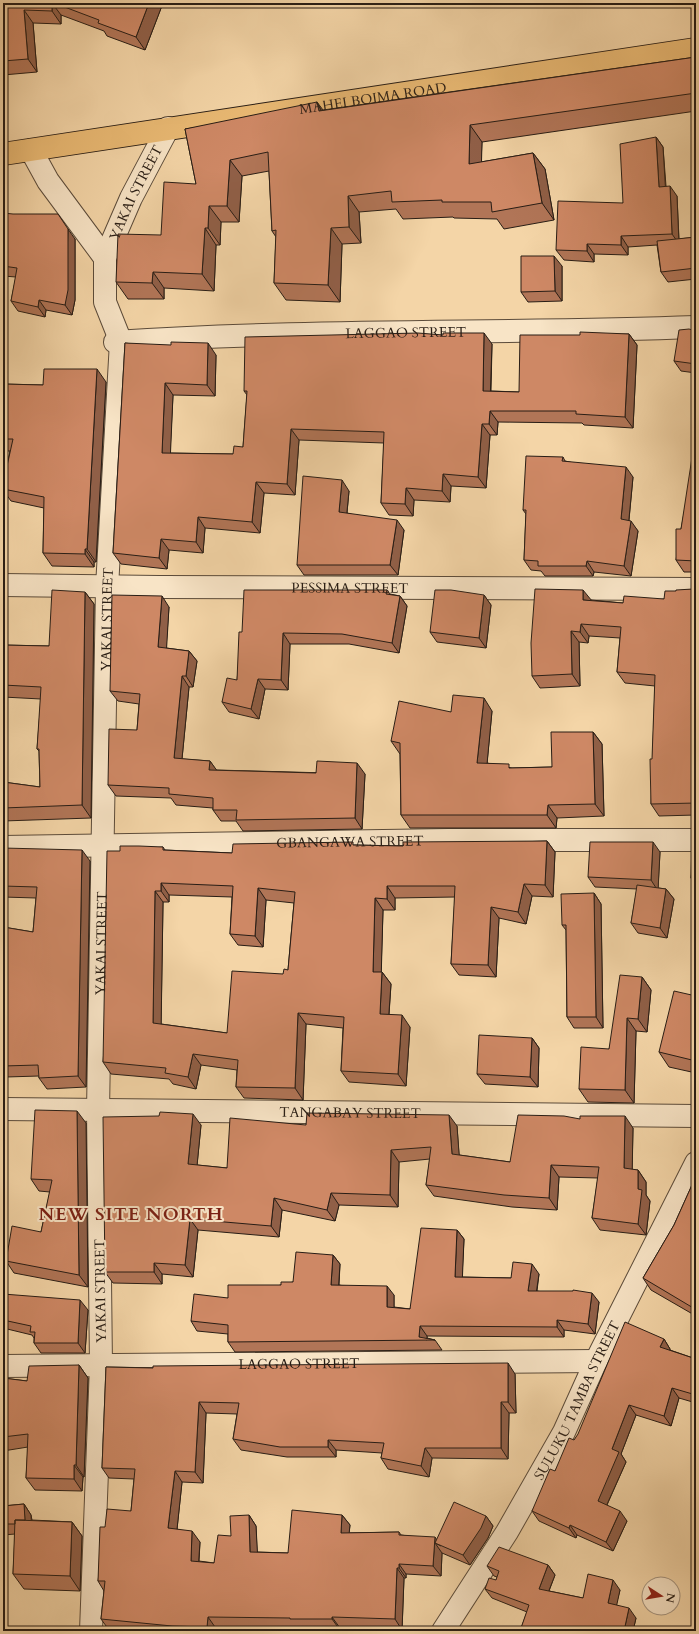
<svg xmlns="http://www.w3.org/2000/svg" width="699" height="1634" font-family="Cardo,serif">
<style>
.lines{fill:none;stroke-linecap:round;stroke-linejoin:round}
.street-casing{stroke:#5b4b3a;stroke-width:24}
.primary-casing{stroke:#281d15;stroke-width:24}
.street{stroke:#f8e4c6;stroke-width:22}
.primary{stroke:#eaba74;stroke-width:22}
.wall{fill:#b17557;stroke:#281d15;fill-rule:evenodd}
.shaded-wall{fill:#905f47;stroke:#281d15}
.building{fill:#ce8865;stroke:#281d15;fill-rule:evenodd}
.labels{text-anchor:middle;stroke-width:4;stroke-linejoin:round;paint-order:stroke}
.street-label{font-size:14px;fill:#281d15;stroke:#f8e4c6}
.district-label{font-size:18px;font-weight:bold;letter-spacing:1px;fill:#7a1f14;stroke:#f8e4c6}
</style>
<rect width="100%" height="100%" fill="#f4d5a7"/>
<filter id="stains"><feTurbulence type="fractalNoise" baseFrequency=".005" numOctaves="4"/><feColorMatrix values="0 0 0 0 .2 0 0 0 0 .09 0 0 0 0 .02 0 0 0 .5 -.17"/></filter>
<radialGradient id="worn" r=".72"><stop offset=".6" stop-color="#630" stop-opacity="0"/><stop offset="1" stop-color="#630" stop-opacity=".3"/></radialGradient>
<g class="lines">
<g class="street-casing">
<g id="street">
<path d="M31,150L48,181L105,258"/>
<path id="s1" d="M115,342C309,329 503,334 696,327"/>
<path id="s2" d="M3,585L159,587L696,589"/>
<path id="s3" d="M3,847L448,840H696"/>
<path id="s4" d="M3,1109L696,1116"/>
<path id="s5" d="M3,1366L596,1361"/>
<path id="s6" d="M91,1631L101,1365L98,1111L107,587L121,342L105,302V258L131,198L168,128"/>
<path id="s7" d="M443,1631L507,1532L564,1432L596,1361L696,1163"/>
</g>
</g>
<g class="primary-casing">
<g id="primary">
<path id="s8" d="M3,154L696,49"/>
</g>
</g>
<use href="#street" class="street"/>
<use href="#primary" class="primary"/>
</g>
<path class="wall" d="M3,3H163L145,50L107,36L104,31L61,15V24L33,23L37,72L3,75Z
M696,57V111L482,142L481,162L533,153L545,169L554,220L504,229L497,219L454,218L453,217L403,219L396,209L359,212L361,243L342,244L340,302L286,300L274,283L276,237L272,231L269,171L242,176L239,222H221L220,245H216L214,291L164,288V299H128L116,282L161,235L196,184L185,129L323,110Z
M656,137L663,147L666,186L677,196L679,239L696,237V279L668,282L661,272L657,245L628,247V255L594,254V262L564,260L556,250L623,203Z
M3,213L75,239V300L72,315L46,310L45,317L18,311L11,301L16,277L3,276Z
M562,266V301L528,302L521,292Z
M696,331V373L681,371L674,361Z
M629,334L637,345L633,428L584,425L582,423L498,422L497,435H490L486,488L451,486L450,502L414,500L413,516L389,515L381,503L384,443L299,440L295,495L264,493L260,533L205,528L203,553L169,550L167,569L121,564L113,553L125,343L216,355L215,396L173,395L170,453L233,454L243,447L247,395L244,391L492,344L491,391L519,392L580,335Z
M106,382L96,562H94V567L52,566L43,553L44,508L11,501L3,490V484L10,451H3V384L43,385Z
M696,451V572H684L676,560L681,529Z
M563,457L565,461L633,477L629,520L638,531L631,576L594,572L593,576H545L541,571L531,570L524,560L526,514L523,510Z
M349,491L347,513L404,530L398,575H304L297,565Z
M696,589V815L659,816L651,804L655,686L625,683L617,672L620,638L589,636L588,643L579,642L580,686L540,688L532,676L591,600L623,603L664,599L676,591Z
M387,590L390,594L400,596L407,606L399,653L349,644H290L288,690L265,689L259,719L229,712L222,702L237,680L242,632Z
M85,592L94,604L91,818L3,821V782L40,787L39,751L37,749L41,699L3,697V645L49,646Z
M484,595L491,605L486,648L437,642L430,632Z
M169,607L166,648L189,651L197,661L193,687H189L182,759L210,761L216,770L365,774L362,829L243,831L236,821H221L213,810V808L176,805L171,798L116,796L108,785L137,730L139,704L118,701L110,691Z
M492,711L487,763L512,768L552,767L593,732L602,744L604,816L557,818L556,828H410L401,815L400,754L391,741L451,712Z
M696,838V886L691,878Z
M547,841L555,852L553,897L532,896L526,924L499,918L496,977L459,975L451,964L455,897L395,898V910H383L381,972H382L391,984L389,1015L410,1027L406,1086L349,1082L341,1071L343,1028L306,1024L303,1100L244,1098L236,1087L237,1070L201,1065L196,1089L173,1084L169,1079L111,1074L103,1062L120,851L163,847L165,850L232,853L355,845L403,846ZM169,895L232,897L230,934L238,945L263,947L266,900L294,903L288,970L283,974L227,1033L161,1024L163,902H169Z
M3,848L90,861L86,1087L47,1089L39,1078V1076L6,1077L5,1087L3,1086V927L33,932L36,898L3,897Z
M660,852L658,888L666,889L674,899L667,938L638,933L631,923L637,889L595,887L588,877Z
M594,893L601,904L603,1028H574L567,1017L566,930L562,925Z
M642,977L651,990L647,1032L636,1031L634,1103L588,1102L579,1089L609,1049Z
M696,996V1073L669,1067L659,1052Z
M532,1038L539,1048L538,1087L485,1084L477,1074Z
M159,1116L201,1125L197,1165L227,1168L306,1125L457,1126L459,1155L510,1162L633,1128L632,1170H638L646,1182V1195L650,1201L646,1235L600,1230L592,1218L598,1178L559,1177L557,1210L512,1207L434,1196L426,1185L430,1159L399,1162L398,1207L339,1205L335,1221L282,1210L279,1237L198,1230L193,1277L162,1274V1284L113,1283L105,1272Z
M86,1123L88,1287L14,1273L6,1261L41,1232L50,1192L39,1191L31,1179Z
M696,1176V1316L651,1290L643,1278L674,1225Z
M457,1230L464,1239L462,1277L511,1278L539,1274L537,1291L599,1302L595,1334L564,1330V1337L427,1336V1338L435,1340L442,1350L235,1352L228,1342V1334L197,1331L191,1321L228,1298L293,1282L333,1255L340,1264L339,1285L394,1295V1307L410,1309Z
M3,1294L88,1310L85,1353H41L34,1343V1338L32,1335L3,1328Z
M664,1339L670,1349V1350L696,1359V1403L679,1398L671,1426L636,1415L621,1454L626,1462L607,1505L627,1521L613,1551L577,1535L576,1538L539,1521L532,1511L555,1471L574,1440Z
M79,1365L88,1378L84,1477H83L82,1491L35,1490L26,1478L28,1447L3,1451V1378L27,1381Z
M106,1367L515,1374L516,1413H509L508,1459L432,1458L429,1477L388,1469L381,1458L382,1453L336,1450V1457H287L241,1450L233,1439L237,1414L206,1413L203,1483L182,1482L177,1529L200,1542L199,1561L214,1563L231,1536L249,1515L256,1526L257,1552L288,1553L342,1515L350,1525L349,1533L399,1532L401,1535L437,1540L486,1516L493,1526L488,1538L470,1565L442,1553L441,1576L406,1574V1578H404L402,1630L340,1628V1630H297L296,1628L215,1627V1631H120L109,1630L101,1619L104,1591L98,1581L105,1527L131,1511L134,1479L109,1478L102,1468Z
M24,1504L31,1515L32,1520L72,1522L82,1536L80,1591L24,1589L13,1574L15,1534L3,1535V1506Z
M548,1565L555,1575L549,1591L583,1598L620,1590L616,1605L636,1618L633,1631H520L527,1612L492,1598L485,1589L496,1580L497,1577L494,1576L487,1566Z"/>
<path class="shaded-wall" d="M52,3L61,15V24L52,11Z
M149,3H163L145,50L136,37Z
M24,10L33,23L37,72L28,59Z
M317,102L329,118L319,111Z
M470,125L482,142L481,181L469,164Z
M656,137L663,147L666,197L659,187Z
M533,153L545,169L554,220L542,203Z
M230,160L242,176L239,222L227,206Z
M670,186L677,196L679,244L672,234Z
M348,196L359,212L361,243L349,227Z
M209,206L221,222L220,245L208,228Z
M205,228L216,245L214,291L202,274Z
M331,228L342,244L340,302L328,285Z
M68,229L75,239V300L72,315L65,305Z
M621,236L628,247V255L621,245Z
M587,244L594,254V262L587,251Z
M554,256L562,266V301L555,291Z
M153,272L164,288V299L152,283Z
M39,300L46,310L45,317L38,307Z
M484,333L492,344L490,403L483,391Z
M629,334L637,345L633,428L625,417Z
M208,343L216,355L215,396L207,385Z
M97,369L106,382L96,562L87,549Z
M165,383L173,395L170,464L162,453Z
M490,411L498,422L497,435L489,424Z
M482,424L490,435L486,488L478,477Z
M291,429L299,440L295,495L287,484Z
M626,467L633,477L628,529L621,519Z
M443,474L451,486L450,502L442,491Z
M342,480L349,491L346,522L339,512Z
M256,482L264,493L260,533L252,522Z
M406,488L414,500L413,516L405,504Z
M198,517L205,528L203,553L196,542Z
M397,520L404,530L398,575L390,565Z
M631,521L638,531L631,576L624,566Z
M161,539L169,550L167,569L159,558Z
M85,549L94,562V567L85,554Z
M587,561L594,572L593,576L586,566Z
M583,590L592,601L583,600Z
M85,592L94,604L91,818L82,805Z
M484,595L491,605L486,648L479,638Z
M162,596L169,607L166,658L158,647Z
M400,596L407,606L399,653L392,643Z
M581,624L589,636L588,643L580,632Z
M571,631L579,642L580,686L572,674Z
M283,633L290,644L288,690L281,680Z
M189,651L197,661L193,687L186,676Z
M182,676L189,687L181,769L174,758Z
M258,679L265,689L259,719L251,709Z
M484,698L492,711L486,775L477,763Z
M696,705V761L694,758Z
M593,732L602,744L604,816L595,804Z
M210,761L218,772L209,770Z
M357,763L365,774L362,829L355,818Z
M548,805L557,818L556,828L547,815Z
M547,841L555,852L553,897L545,885Z
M653,842L660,852L658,891L651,880Z
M82,850L90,861L86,1087L78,1076Z
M161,883L169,895V902L161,891Z
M524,884L532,896L526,924L518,912Z
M387,886L395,898V910L387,899Z
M258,888L266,900L263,947L255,936Z
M666,889L674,899L667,938L660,928Z
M155,891L163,902L161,1034L153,1023Z
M594,893L601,904L603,1028L596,1017Z
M375,898L383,910L381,983L373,972Z
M491,907L499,918L496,977L488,965Z
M382,972L391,984L388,1026L380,1014Z
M642,977L651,990L647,1032L638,1019Z
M298,1013L306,1024L303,1100L295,1088Z
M402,1015L410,1027L406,1086L398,1074Z
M627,1018L636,1031L634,1103L625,1090Z
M532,1038L539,1048L538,1087L530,1077Z
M193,1054L201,1065L196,1089L188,1077Z
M3,1073L6,1077L5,1087L3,1084Z
M77,1111L86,1123L88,1287L79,1275Z
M193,1114L201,1125L196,1176L188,1164Z
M449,1115L457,1126L460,1166L452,1154Z
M625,1116L633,1128L632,1180L624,1168Z
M391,1150L399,1162L398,1207L390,1195Z
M551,1165L559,1177L557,1210L549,1198Z
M638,1170L646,1182V1195L650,1201L646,1235L638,1224Z
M331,1193L339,1205L335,1221L327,1210Z
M274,1198L282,1210L279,1237L271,1226Z
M190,1219L198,1230L193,1277L185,1265Z
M457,1230L464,1239L462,1287L455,1277Z
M333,1255L340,1264L338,1295L331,1285Z
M154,1263L162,1274V1284L154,1272Z
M532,1264L539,1274L535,1301L528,1291Z
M387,1286L394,1295V1316L387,1307Z
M592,1293L599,1302L595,1334L588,1324Z
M80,1300L88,1310L85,1353L78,1343Z
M557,1320L564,1330V1337L557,1327Z
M420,1326L427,1336V1340L419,1337Z
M664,1339L670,1349L667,1357L660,1347Z
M508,1363L515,1374L516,1413L508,1402Z
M79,1365L88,1378L84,1477L76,1465Z
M672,1388L679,1398L671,1426L664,1416Z
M199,1402L206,1413L203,1483L195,1472Z
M501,1402L509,1413L508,1459L501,1448Z
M629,1405L636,1415L621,1454L626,1462L604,1511L598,1501L612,1449Z
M328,1440L336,1450V1457L328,1447Z
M425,1448L432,1458L429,1477L421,1466Z
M74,1465L83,1477L82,1491L74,1479Z
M175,1471L182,1482L176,1539L168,1528Z
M24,1504L31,1515L32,1533L25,1523Z
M620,1511L627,1521L613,1551L606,1542Z
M249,1515L256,1526L258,1563L250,1552Z
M342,1515L350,1525L348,1544L341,1533Z
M486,1516L493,1526L488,1538L470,1565L463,1555Z
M72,1522L82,1536L80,1591L70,1576Z
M570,1525L577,1535L576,1538L569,1528Z
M192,1531L200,1542L198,1571L191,1561Z
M435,1537L441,1546L435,1543L442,1553L441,1576L433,1566Z
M399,1564L406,1574V1578L399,1568Z
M548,1565L555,1575L546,1598L539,1589Z
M397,1568L404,1578L402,1630L395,1619Z
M613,1580L620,1590L615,1613L608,1603Z
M629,1608L636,1618L633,1631H624Z
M208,1617L215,1627V1631H210L207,1627Z
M332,1617L340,1628V1630L332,1619Z"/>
<path class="building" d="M3,3H52V11L24,10L28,59L3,61Z
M54,3H149L136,37L98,23L99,20Z
M696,57V93L470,125L469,164L533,153L542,203L492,212L491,202H442V200L392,202L391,191L348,196L349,227L331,228L328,285L274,283L276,230L272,231L268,152L230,160L227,206H209L208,228H205L202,274L153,272L152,283L116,282L118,234L161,235L164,182L196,184L185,129L317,102L319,111Z
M656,137L659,187L670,186L672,234L621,236V245L587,244V251L556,250L558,201L623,203L620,144Z
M3,213L13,214H58L68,229V290L65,305L39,300L38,307L11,301L17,268L3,266Z
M696,237V268L661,272L657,241Z
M521,256H554L555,291L521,292Z
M689,329L696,331V364L674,361L679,330Z
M580,332L629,334L625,417L576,414V411H490L489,424H482L478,477L443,474L442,491L406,488L405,504L381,503L384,432L291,429L287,484L256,482L252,522L198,517L196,542L161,539L159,558L113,553L125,343L171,345V342L208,343L207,385L165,383L162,453L233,454L234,446L243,447L247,391H244L245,337L418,333L443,335V333H484L483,391L519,392L520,335H580Z
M44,369H97L87,549H85V554L43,553L44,497L3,489V484L13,439H3V384L43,385Z
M693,451H696V561L676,560V529H681Z
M526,456L563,457L562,461L626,467L621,519L631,521L624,566L587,561L586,566H538V561L524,560L526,510H523Z
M303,476L342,480L339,512L397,520L390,565H297Z
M535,589L583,590V600L623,603L624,596L664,599L665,591H676V590L693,589H696V705L694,758H696V803L651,804L650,759H652L655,675L617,672L621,627L581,624L580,632L571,631L572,674L532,676L531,643Z
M52,590L85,592L82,805L3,808V782L40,787L39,749H37L41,687L3,685V645L49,646Z
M244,590H387L386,594L400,596L392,643L342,634L283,633L281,680L258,679L251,709L222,702L227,678L237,680L239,632H242Z
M435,590H451L484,595L479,638L430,632Z
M112,595L162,596L158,647L189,651L186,676H182L174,758L210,761L209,770L316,773L317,761L357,763L355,818L236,820L237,810H213V798L169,794V788L108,785L109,729L137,730L140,694L110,691Z
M453,695L484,698L477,763L509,764V768L552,767L551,732H593L595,804L548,805L547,815H401L400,743L391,741L399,701L451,712Z
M696,838V878H691L692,840Z
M547,841L545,885L524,884L518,912L491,907L488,965L451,964L455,886H387V899L375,898L373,972H382L380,1014L402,1015L398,1074L341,1071L344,1017L298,1013L295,1088L236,1087L238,1060L193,1054L188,1077L165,1073L166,1068L103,1062L107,851H120V846H139L163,847V850L232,853L233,844L353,842V845L403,846V842ZM161,883L233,886L230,934L255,936L258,888L295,892L288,970L284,969L283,974L232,971L227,1033L153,1023L155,891H161Z
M590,842H653L651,880L588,877Z
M3,848L82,850L78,1076L39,1078L38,1065L3,1066V927L33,932L37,887L3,886Z
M637,885L666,889L660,928L631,923Z
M594,893L596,1017H567L566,925H562L561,894Z
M620,975L642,977L638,1019L627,1018L625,1090L579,1089L581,1047L609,1049Z
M674,991L696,996V1061L659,1052Z
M479,1035L532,1038L530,1077L477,1074Z
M35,1110L77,1111L79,1275L6,1261L12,1226L41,1232L52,1180L31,1179Z
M160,1112L193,1114L188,1164L227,1168L230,1118L306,1125L307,1113L449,1115L452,1154L510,1162L518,1115L564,1116L580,1119V1116H625L624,1168L638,1170V1189L642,1190L638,1224L592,1218L599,1167L551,1165L549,1198L504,1195L426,1185L431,1147L391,1150L390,1195L331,1193L327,1210L274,1198L271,1226L190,1219L185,1265L154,1263V1272H105L103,1117L159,1116Z
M696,1176V1307L695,1309L643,1278L674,1225Z
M421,1228L457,1230L455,1277L511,1278L513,1262L532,1264L528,1291H573V1290L592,1293L588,1324L557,1320V1327L420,1326L419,1337L435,1340L228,1342V1325L191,1321L194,1294L228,1298V1285H281V1282H293L296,1252L333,1255L331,1285L387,1286V1307L410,1309Z
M3,1294L80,1300L78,1343H34L35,1332H30L31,1326L3,1320Z
M625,1322L664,1339L660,1347L696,1359V1395L672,1388L664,1416L629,1405L612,1449L619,1452L598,1501L620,1511L606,1542L570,1525L569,1528L532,1511L550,1469L555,1471L569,1438L574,1440L578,1434Z
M508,1363V1402H501V1448H425L421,1466L381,1458L384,1443L328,1440V1447H280L233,1439L239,1403L199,1402L195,1472L175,1471L168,1528L192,1531L191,1561L214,1563L218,1535L231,1536L230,1516L249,1515L250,1552L288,1553L292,1510L342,1515L341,1533L399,1532V1535L435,1537L433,1566L399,1564V1568H397L395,1619L332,1617V1619H290V1618L208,1617L207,1627L172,1626L101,1619L105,1581H98L100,1527H105L107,1509L131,1511L135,1469L102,1468L106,1367L153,1368V1366Z
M79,1365L76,1465H74V1479L26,1478L28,1434L3,1437V1378L27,1381L29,1366Z
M454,1502L486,1516L481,1528L463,1555L435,1543Z
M24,1504L25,1520H15V1524H3V1506Z
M15,1520L72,1522L70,1576L13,1574Z
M499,1547L548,1565L539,1589L583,1598L588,1574L613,1580L608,1603L629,1608L624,1631H560L555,1630L554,1631H520L529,1605L485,1589L489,1578L496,1580L499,1571L487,1566Z"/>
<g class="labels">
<g class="street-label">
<text dy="5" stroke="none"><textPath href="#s8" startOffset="374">MAHEI BOIMA ROAD</textPath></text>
<text dy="5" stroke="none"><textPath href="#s6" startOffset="1449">YAKAI STREET</textPath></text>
<text dy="5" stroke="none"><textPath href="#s1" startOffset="291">LAGGAO STREET</textPath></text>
<text dy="5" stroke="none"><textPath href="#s2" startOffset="347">PESSIMA STREET</textPath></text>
<text dy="5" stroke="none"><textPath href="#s6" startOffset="1012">YAKAI STREET</textPath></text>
<text dy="5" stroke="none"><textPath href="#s3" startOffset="347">GBANGAWA STREET</textPath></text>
<text dy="5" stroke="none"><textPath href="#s6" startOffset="688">YAKAI STREET</textPath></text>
<text dy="5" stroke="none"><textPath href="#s4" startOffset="347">TANGABAY STREET</textPath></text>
<text transform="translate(100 1291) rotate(-91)" y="5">YAKAI STREET</text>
<text dy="5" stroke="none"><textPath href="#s5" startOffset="296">LAGGAO STREET</textPath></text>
<text dy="5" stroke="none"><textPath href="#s7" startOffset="267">SULUKU TAMBA STREET</textPath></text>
</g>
<g class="district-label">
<text x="131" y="1220">NEW SITE NORTH</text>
</g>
</g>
<rect width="699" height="1634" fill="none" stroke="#f4d5a7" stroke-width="16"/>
<rect x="4" y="4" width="691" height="1626" fill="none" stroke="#281d15" stroke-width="2"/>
<rect x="8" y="8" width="683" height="1618" fill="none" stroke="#281d15"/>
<g transform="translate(661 1596) rotate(102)"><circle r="19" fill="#f8e4c6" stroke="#a5947f"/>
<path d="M0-3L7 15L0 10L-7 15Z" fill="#8f2418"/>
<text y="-6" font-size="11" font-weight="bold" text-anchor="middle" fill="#281d15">N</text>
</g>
<rect width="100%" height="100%" filter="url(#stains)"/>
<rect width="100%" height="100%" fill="url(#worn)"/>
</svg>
